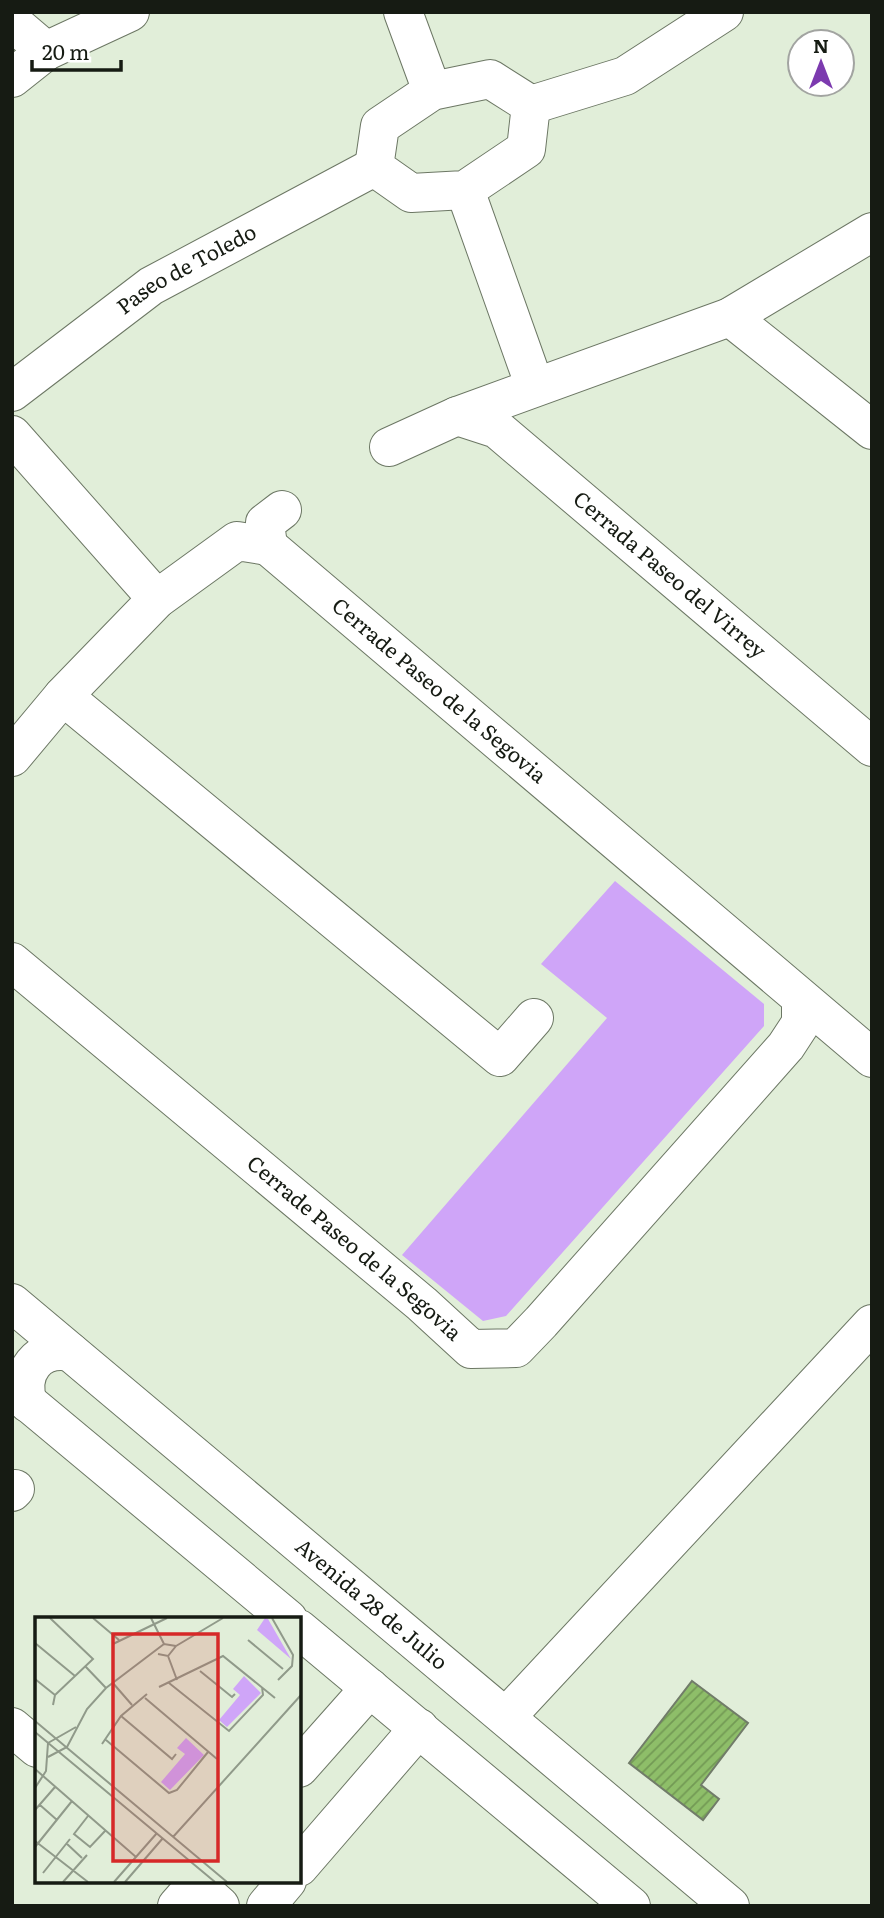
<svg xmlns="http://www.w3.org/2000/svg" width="884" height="1918" font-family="Literata,serif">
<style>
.green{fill:#cfa5f8}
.building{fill:url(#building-hatch);stroke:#717c69;stroke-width:2}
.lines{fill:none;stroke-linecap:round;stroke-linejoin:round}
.minor-casing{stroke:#6c7764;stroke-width:40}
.major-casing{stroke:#6c7764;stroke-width:40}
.minor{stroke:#fff;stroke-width:38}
.major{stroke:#fff;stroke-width:38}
.labels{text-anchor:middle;stroke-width:6;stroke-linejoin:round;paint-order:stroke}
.street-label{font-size:21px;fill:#161b13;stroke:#fff}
.inset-road{fill:none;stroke:#909a8a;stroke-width:2}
.view{fill:#d62828;fill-opacity:0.15;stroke:#d62828;stroke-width:3.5}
.inset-edge{fill:none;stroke:#161b13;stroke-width:3.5}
</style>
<defs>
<pattern id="building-hatch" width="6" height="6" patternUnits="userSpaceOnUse" patternTransform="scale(1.75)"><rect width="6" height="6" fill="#8ebe69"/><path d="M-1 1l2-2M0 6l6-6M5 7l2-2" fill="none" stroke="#739a55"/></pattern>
</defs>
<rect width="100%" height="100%" fill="#e1eed9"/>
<path class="green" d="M615,881L764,1004V1026L506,1316L483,1321L402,1255L607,1018L541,964Z"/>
<path class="building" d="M692,1681L748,1723L701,1785L719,1799L703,1820L629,1763Z"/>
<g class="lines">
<g class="minor-casing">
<g id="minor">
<path d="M403,12L432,91"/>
<path d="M12,22L46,51"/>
<path d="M12,78L46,51L130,12"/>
<path d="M490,79L531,105L526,149L465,190L411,193L374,167L380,126L432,91Z"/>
<path d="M531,105L625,76L724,12"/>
<path d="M465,190L535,387"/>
<path d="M730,317L872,430"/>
<path id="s1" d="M12,392L151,286L374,167"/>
<path id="s2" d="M457,416L497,429L872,747"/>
<path d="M12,435L157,599"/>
<path d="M389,447L457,416L730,317L872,232"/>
<path id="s3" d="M268,546L872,1058"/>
<path d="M63,696L500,1057L534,1018"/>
<path d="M12,757L63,696L157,599L237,541L268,546L265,523L282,510"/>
<path id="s4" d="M12,962L422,1304L471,1349L516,1348L541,1322L786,1046L801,1023V999"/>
<path d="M12,1492L15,1489"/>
<path d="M12,1727L37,1748"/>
<path d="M192,1881L220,1906"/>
</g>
</g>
<g class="major-casing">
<g id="major">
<path id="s5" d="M12,1303L730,1906"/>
<path d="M12,1389L288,1619"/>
<path d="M28,1403C18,1372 38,1346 70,1352"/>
<path d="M299,1629L631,1906"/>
<path d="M506,1717L872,1324"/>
<path d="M299,1768L370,1688"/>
<path d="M299,1867L419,1728"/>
<path d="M177,1906L199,1881"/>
<path d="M266,1906L287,1881"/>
</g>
</g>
<use href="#minor" class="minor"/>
<use href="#major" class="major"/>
</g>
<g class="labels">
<g class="street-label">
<text dy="7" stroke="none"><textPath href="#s1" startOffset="214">Paseo de Toledo</textPath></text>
<text dy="7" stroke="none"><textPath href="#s2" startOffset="268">Cerrada Paseo del Virrey</textPath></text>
<text dy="7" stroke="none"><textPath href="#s3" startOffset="224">Cerrade Paseo de la Segovia</textPath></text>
<text dy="7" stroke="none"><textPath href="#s4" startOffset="446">Cerrade Paseo de la Segovia</textPath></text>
<text dy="7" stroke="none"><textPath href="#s5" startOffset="469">Avenida 28 de Julio</textPath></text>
</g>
</g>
<g transform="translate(35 1617)">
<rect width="266" height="266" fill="#e1eed9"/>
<path d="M230,1L233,2L256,42L222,13ZM209,59L226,76L192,110L184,103L205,78L198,72ZM151,121L169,138L135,173L126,165L150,137L142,131Z" fill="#cfa5f8"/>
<path class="inset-road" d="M15,1L58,42L20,78L18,88M58,1L84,23M116,1L129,27M237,1L258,38L257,49L243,63M213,23L248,52M0,26L40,59M78,27L132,1M141,29L188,1M133,39L142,63M50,49L71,71M165,54L197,80L200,77M0,62L20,78M77,65L97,88M134,66L194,114L228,78L227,70M124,70L188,39L240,81M110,81L182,142M86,99L137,142L141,137M0,104L192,265M0,115L180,265M71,123L134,176L142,173L173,135M67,127L86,99L112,77M13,140L32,130L52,92L71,71L129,27L141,29L133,39L123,37M0,152L101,240M0,171L11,154L13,126L41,110M5,188L22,203M0,193L20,170M53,199L39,217L55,230L70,214M138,220L266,78M0,224L53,265M31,226L47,241M0,230L37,184M8,256L35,222M28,265L52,238M79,265L122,216M90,265L128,221"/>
<path class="view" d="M78,17H183V244H78Z"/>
<rect width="266" height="266" class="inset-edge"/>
</g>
<rect width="884" height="1918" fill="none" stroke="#161b13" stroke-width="28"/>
<g transform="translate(821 63)"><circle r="33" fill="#ffffff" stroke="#a2a4a1" stroke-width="2"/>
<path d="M0-5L12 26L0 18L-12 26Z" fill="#7c3aaf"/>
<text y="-10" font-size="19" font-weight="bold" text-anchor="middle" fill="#161b13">N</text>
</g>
<path d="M32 60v10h89v-10" fill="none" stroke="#161b13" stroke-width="3.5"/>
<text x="42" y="60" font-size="21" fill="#161b13" stroke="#ffffff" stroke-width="5" paint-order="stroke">20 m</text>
</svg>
